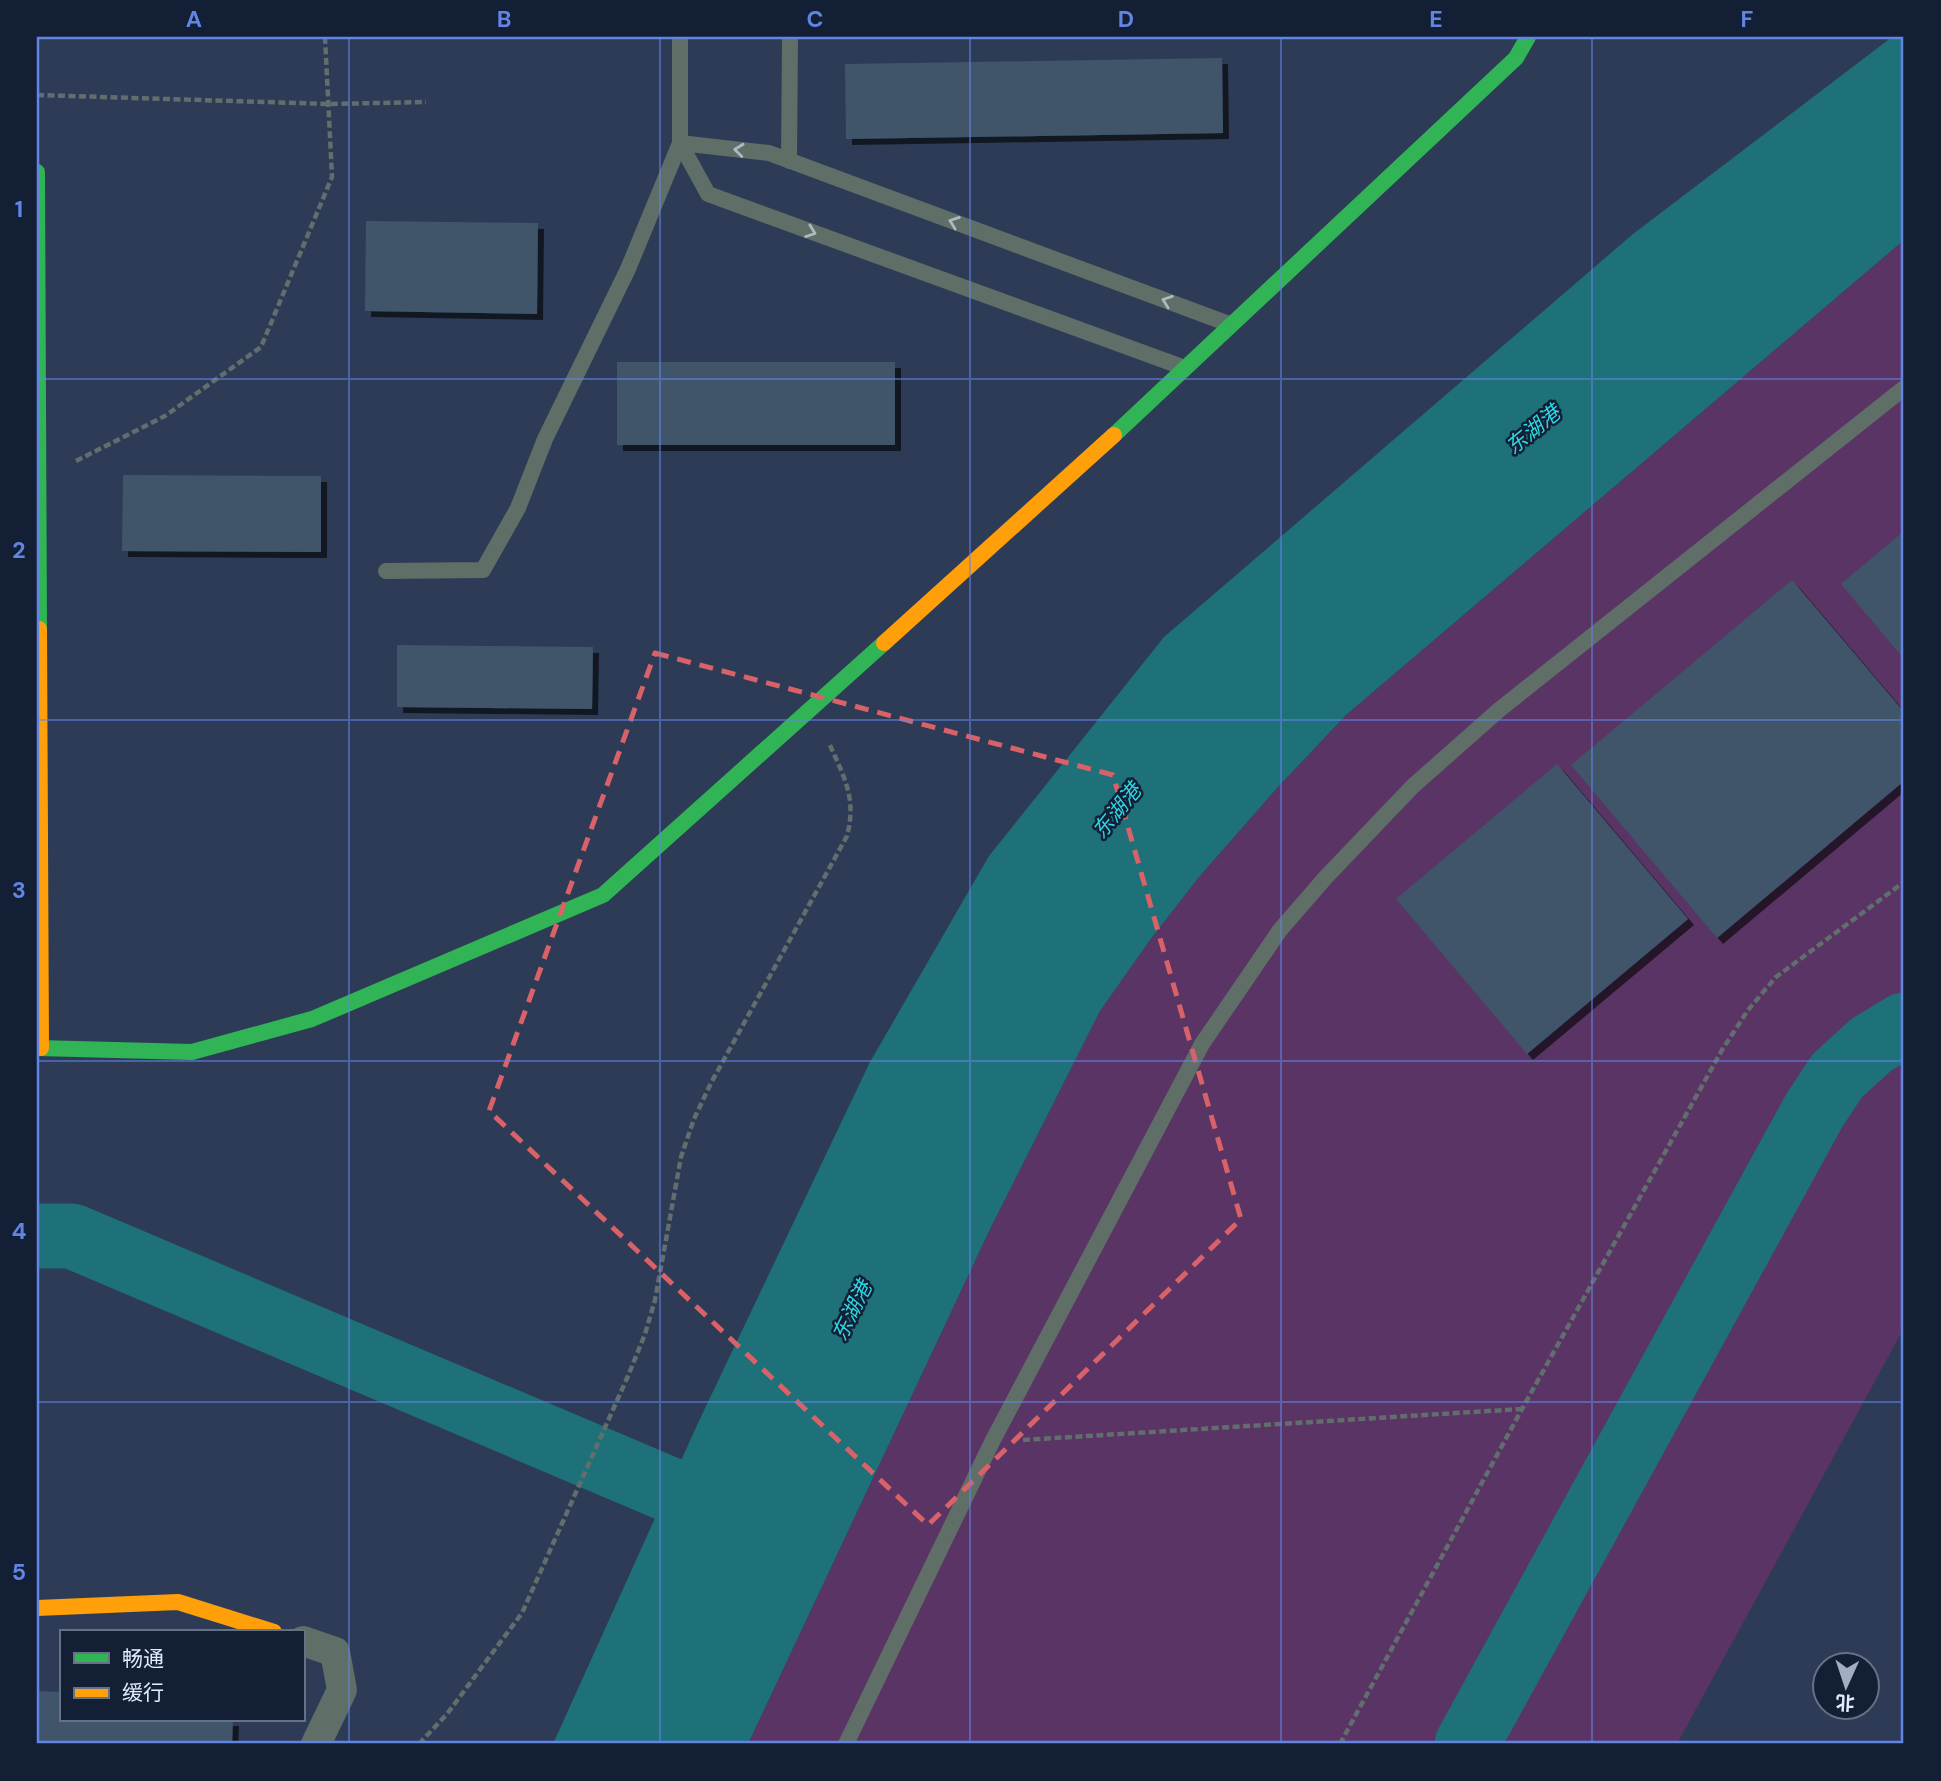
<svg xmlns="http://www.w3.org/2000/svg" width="1941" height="1781" font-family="'DM Sans','Noto Sans SC',sans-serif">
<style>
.green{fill:#593464}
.water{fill:#1e7179}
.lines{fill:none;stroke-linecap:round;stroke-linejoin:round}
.river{stroke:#1e7179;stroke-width:65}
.building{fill:#3f556a;filter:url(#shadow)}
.path{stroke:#626d6d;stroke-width:4.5;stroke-dasharray:7 3.5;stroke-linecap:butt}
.lane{stroke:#5f6e66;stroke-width:16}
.street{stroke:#5f6e66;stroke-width:30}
.fast{stroke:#30b455;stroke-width:16}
.slow{stroke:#ff9f0a;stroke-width:16}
.oneway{stroke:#adb9c1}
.marked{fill:none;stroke:#d96268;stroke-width:5;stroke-dasharray:14 9;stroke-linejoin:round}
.grid{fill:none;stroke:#6285e5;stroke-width:2;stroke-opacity:0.55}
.labels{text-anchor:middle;stroke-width:5;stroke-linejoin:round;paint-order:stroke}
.water-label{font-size:21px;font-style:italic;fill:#2bd8e4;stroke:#131f35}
.neatline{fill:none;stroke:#6285e5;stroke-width:2.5}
.grid-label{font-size:23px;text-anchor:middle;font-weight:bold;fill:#6285e5}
</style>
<defs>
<filter id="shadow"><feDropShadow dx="6" dy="6" stdDeviation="0" flood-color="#0009"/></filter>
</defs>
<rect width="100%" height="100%" fill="#2d3b56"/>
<path class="green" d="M1904,240V1328L1677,1744H748L991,1227L1100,1011L1150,940L1199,877L1278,787L1346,715Z"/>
<path class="water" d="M1892,37H1904V240L1346,715L1278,787L1199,877L1150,940L1100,1011L991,1227L748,1744H553L698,1423L870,1062L989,856L1164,637L1633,234Z"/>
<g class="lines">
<path class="river" d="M37,1236H72L748,1523
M1467,1744L1814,1111L1837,1076L1871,1045L1904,1025"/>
</g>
<path class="building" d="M1222,58L1223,133L846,139L845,64Z
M366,221L538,223L537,314L365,311Z
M617,362H895V445H617Z
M123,475L321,476V552L122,551Z
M1904,531V659L1841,584Z
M1792,580L1904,712V781L1717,938L1571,765Z
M397,645L593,647L592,709L397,707Z
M1557,764L1688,919L1527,1054L1396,899Z
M37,1691L61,1692V1720H233L232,1744H37Z"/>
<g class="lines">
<path class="path" d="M37,95L329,104L426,102
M76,461L165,416L261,347L332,177L325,37
M1023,1440L1521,1409
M419,1744L447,1714L522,1613L628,1376L645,1334L655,1300L681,1157L694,1119L711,1083L847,836C857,798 844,777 829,743
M1340,1744L1522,1409L1722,1050L1748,1010L1776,977L1904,882"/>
<path class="lane" d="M789,161L790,37
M1185,368L708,194L680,143L769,153L1229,324
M386,571L483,570L518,508L545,439L628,269L680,143V37
M846,1744L992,1442L1202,1044L1280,930L1326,877L1413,786L1499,710L1904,388"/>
<path class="street" d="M303,1641L335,1652L342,1690L316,1744"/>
<path class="fast" d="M37,172L39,629
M1114,435L1516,58L1528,37
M37,1048L192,1052L312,1019L603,895L884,643"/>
<path class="slow" d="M39,629L41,1048
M884,643L1114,435
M37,1608L178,1602L274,1632"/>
</g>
<defs><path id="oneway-chevron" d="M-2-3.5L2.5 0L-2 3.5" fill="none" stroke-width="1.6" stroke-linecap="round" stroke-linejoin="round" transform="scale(1.75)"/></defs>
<g class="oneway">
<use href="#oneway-chevron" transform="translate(739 150) rotate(-174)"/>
<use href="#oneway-chevron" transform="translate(954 222) rotate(-160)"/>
<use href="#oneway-chevron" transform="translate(811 232) rotate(20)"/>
<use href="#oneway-chevron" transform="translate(1167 301) rotate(-160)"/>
</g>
<path class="marked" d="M655,653L1113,775L1241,1219L928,1525L489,1111Z"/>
<path class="grid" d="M349,37V1744M660,37V1744M970,37V1744M1281,37V1744M1592,37V1744M37,379H1904M37,720H1904M37,1061H1904M37,1402H1904"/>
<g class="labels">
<g class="water-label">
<text transform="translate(1533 430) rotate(-39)" y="7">东湖港</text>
<text transform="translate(1117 811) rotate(-51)" y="7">东湖港</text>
<text transform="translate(852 1311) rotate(-64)" y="7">东湖港</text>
</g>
</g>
<rect width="1941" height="1781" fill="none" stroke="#131f35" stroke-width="77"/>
<rect x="60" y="1630" width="245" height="91" fill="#131f35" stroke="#657185" stroke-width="2"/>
<rect x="74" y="1653" width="35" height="10" fill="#30b455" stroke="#657185" stroke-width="2"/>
<text x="122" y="1666" font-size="21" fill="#e1ebfe">畅通</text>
<rect x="74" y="1688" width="35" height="10" fill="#ff9f0a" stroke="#657185" stroke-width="2"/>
<text x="122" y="1700" font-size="21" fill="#e1ebfe">缓行</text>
<g transform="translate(1846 1686) rotate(183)"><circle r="33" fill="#131f35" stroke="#657185" stroke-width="2"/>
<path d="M0-5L12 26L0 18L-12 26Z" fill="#a2adc3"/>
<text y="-10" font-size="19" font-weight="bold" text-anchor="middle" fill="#e1ebfe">北</text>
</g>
<rect x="38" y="38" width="1864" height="1704" class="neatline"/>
<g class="grid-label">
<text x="194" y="27">A</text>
<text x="504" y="27">B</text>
<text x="815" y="27">C</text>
<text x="1126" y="27">D</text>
<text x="1436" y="27">E</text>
<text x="1747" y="27">F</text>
<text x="19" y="217">1</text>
<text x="19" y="558">2</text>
<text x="19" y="898">3</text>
<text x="19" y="1239">4</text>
<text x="19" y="1580">5</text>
</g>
</svg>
